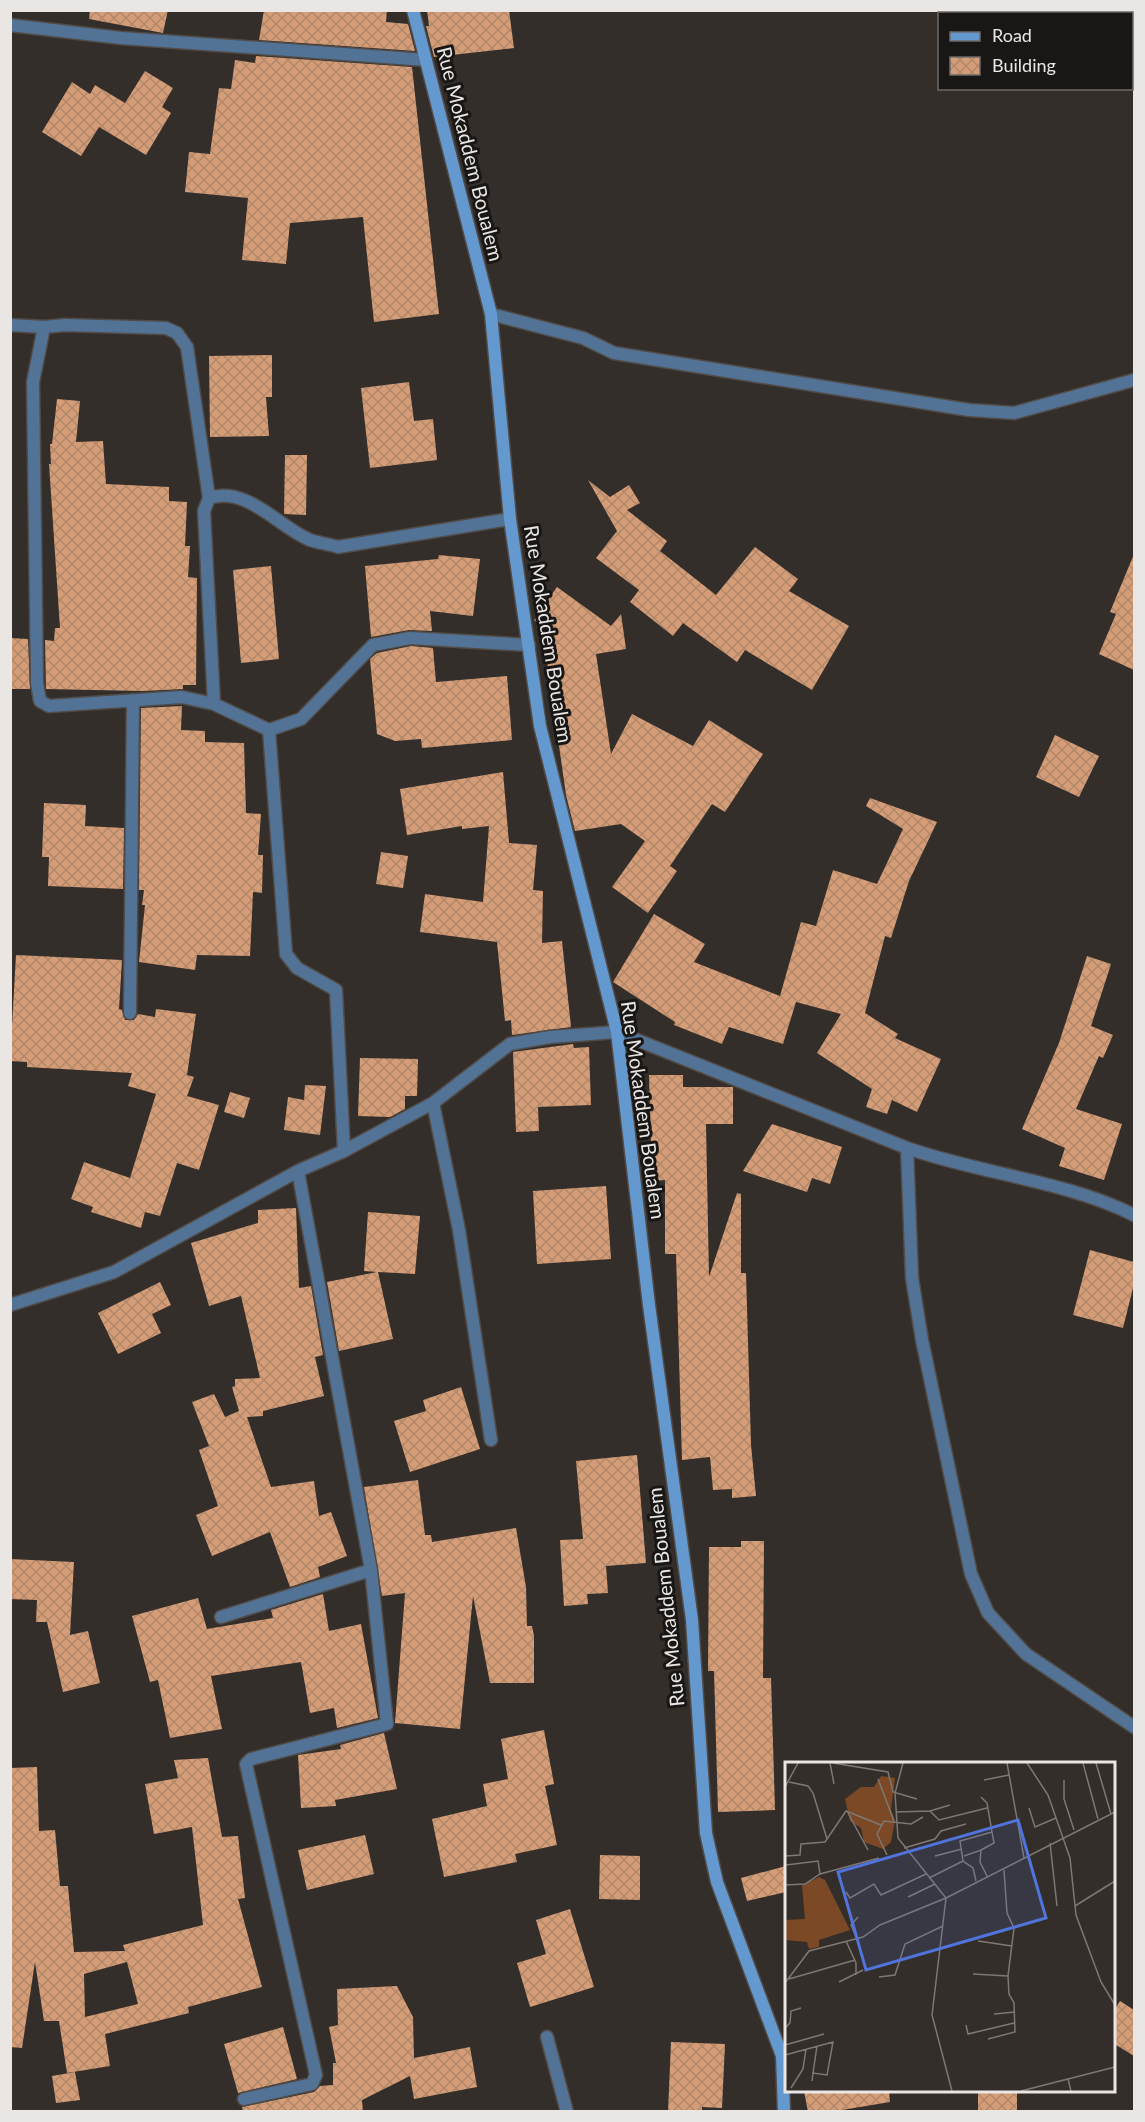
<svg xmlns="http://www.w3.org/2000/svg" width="1145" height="2122" font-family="Lato,sans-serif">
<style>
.building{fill:url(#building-cross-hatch);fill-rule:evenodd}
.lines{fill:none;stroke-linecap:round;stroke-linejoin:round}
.street-casing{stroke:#514b48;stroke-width:15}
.secondary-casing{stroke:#514b48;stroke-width:15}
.street{stroke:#527395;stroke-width:12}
.secondary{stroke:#6499cf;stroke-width:12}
.labels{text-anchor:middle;stroke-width:6;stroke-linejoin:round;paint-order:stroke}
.street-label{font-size:20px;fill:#eae6e4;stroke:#191715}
.inset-road{fill:none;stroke:#7d7874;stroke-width:1.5}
.view{fill:#5074db;fill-opacity:0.15;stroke:#5074db;stroke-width:3}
.inset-edge{fill:none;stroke:#eae6e4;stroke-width:3}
</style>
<defs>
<pattern id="building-cross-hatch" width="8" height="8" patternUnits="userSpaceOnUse" patternTransform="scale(1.5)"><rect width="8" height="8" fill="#d59d77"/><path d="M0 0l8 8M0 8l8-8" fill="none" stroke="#b1876a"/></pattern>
</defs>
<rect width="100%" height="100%" fill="#342e2a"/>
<path class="building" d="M90,10H168L163,33L89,19Z
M264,10H387L386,22L408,24L415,51L259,40Z
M427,10H509L514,48L434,57L426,26H429Z
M256,56L412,67L439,314L374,322L363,217L290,223L286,264L242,260L248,198L185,192L189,152L210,154L219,88L231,89L235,60L255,63Z
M145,71L173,88L162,107L171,113L146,155L99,127L81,156L42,132L72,82L90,94L95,85L125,103Z
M272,355V397H266L269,436L210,437L209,356Z
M409,382L414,421L433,419L437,460L370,468L361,388Z
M57,399L80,401L76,442L103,441L106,484L169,487V501L187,502L185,546H190L188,577L197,578L196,685H183V689L142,691L46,689L45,640L54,641L55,628H60L49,464H51L50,444H52Z
M285,455H307L306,515L284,514Z
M588,480L610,497L629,485L640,503L627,510L667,541L660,551L716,595L755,547L798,579L789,591L849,626L812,690L745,650L737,662L683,623L673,636L630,602L639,590L596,558L617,531Z
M1134,554V670L1099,654L1116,614L1110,612Z
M439,555L480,559L473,616L430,611L432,631L409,630L371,637L365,566L438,559Z
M271,566L279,659L241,663L233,570Z
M557,587L611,626L621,614L626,649L596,654L611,754L632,714L693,746L709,720L763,754L725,812L712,804L670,866L677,871L648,913L612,887L645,841L621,824L575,831L566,795L542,626L534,620Z
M10,638L28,639L30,689H10Z
M411,646L433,648L436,682L507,676L512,740L422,748L421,739L395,741L377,734L370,659L377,653Z
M182,706L181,730L205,731V742L244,743L246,813L261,814L258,855H263L262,893L253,892L250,956L197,955L195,970L139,962L145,905H142L144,890H139L141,708Z
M1055,735L1099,756L1079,797L1036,777Z
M503,772L509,843L537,845L533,890L543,891L542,943L562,941L571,1027L512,1035L511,1020L505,1021L497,942L420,932L425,894L483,902L489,826L462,829V826L407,835L400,789Z
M870,798L937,822L909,881L891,938L885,936L865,1013L898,1034L895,1038L941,1059L917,1112L892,1100L887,1114L866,1107L872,1089L817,1053L841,1014L796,1002L783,1044L729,1027L722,1044L674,1025L675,1022L613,982L654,914L705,944L694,962L780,996L801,922L816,926L833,870L877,884L903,829L866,806Z
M44,803L86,805L85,826L124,828L123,889L48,886L49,857H42Z
M381,852L408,856L403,888L376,884Z
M16,955L122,960L119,1009L122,1010L125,1020H134L138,1014L155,1017L156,1009L196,1014L187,1075L194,1077L187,1096L219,1105L199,1170L177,1163L160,1216L145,1212L141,1228L91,1212L93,1207L71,1199L84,1162L130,1178L156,1094L128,1086L132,1073L27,1067V1062L10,1061Z
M1087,956L1111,964L1091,1026L1113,1035L1103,1058L1099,1056L1076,1109L1122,1124L1104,1180L1059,1166L1065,1148L1022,1129L1059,1043Z
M573,1044L574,1048L589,1047L591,1105L538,1107L539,1131L516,1132L513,1052Z
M360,1058L418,1059L417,1096H405V1109L390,1117L358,1116Z
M649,1075H683V1087H733V1124H706L709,1277L737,1193L741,1194V1273H746L751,1445L756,1496L732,1498V1489L713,1490L710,1457L682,1460L676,1254H665V1180L652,1181Z
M305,1085L326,1086L320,1135L284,1130L288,1097L304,1100Z
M230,1092L250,1098L244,1118L224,1112Z
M772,1124L842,1147L830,1184L812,1178L807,1192L743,1171Z
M606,1186L611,1259L537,1264L533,1191Z
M296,1208L299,1288L311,1286L323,1355L315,1357L324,1396L263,1411V1416L247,1417L271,1487L314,1481L319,1516L331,1512L347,1556L318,1567L320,1577L290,1587L270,1532L212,1556L196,1515L218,1506L199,1450L209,1446L192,1402L214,1394L225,1417L239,1411L232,1387L235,1386V1379L260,1378L241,1296L209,1306L191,1243L258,1223V1210Z
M368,1212L420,1216L415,1274L378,1272L393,1339L339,1351L327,1282L377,1272L364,1271Z
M1090,1250L1134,1262V1284L1123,1328L1073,1315Z
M160,1282L171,1305L152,1314L161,1333L118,1354L98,1313Z
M461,1387L480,1449L410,1472L394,1421L426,1411L423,1400Z
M637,1455L646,1563L606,1566L608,1593L587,1594L588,1604L564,1606L560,1540L583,1539L576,1461Z
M418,1480L425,1535H431L432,1542L516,1528L526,1587L527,1626H532L534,1636V1683H490L473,1596L460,1729L395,1723L405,1593L382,1596L364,1487Z
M741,1541H764L763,1678H771L775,1810L718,1812L714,1671H708L709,1547H741Z
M10,1559L74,1562L70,1635L88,1631L100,1683L63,1692L47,1622H36L37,1600L10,1599Z
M323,1594L329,1631L361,1624L378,1718L337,1728L334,1708L310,1713L301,1662L211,1676L222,1729L170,1738L158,1680L150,1682L132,1616L198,1598L207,1629L273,1618L271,1610Z
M544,1730L554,1784L545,1786L557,1845L515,1854L517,1862L444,1877L432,1819L487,1806L483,1784L508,1779L501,1739Z
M384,1733L397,1789L335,1800L336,1806L301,1808L298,1755L341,1749L340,1745Z
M208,1758L222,1837L238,1836L245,1898L238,1899L262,1987L188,2007L189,2013L105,2034L110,2066L67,2073L59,2021H44L35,1962L22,2048L10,2047V1768L37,1767L39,1831L55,1830L60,1886H68L74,1952L125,1951L123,1945L203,1925L192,1827L154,1834L145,1784L178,1778L174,1760ZM127,1962L138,2004L85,2017L84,1974Z
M365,1835L374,1874L307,1890L298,1850Z
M600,1855L640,1856V1900L599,1899Z
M786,1866V1892L747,1901L741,1878Z
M570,1909L594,1987L530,2007L517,1963L546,1954L536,1920Z
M397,1986L413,2017L414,2058L470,2047L477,2087L414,2099L410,2076L362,2100L363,2112H243L242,2107L314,2092L320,2086L333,2085V2063H336L329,2027L338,2025L337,1989Z
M1120,2001L1134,2010V2056L1113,2043V2012Z
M283,2027L297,2079L238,2093L224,2044Z
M671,2042L725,2044L722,2108L702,2107V2112H668Z
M75,2072L80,2100L56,2103L52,2076Z
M804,2091H889L890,2102L830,2112H808Z
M978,2091H1017V2112H978Z"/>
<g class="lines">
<g class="street-casing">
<path id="street" d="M10,25L121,38L426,60
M491,314L583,338L614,353L969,410L1014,413L1134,380
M10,325L44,327
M209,498L187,347L177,333L166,328L65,325L44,327L33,382L37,683L40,701L49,706L182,697L214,704L269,730L301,719L373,645L410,638L529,645
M214,704L204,511L209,498C248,486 277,526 310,540C319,543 329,544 338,547L510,519
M269,730L286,954L297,968L336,990L344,1151
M130,1013L133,700
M433,1103L459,1230L491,1440
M907,1148L912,1278L922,1340L971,1574L988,1613L1026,1654L1134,1727
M10,1305L114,1272L298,1171L344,1151L433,1103L510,1044L550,1037L617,1032L907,1148C981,1174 1063,1180 1134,1215
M221,1617L371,1570
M547,2037L567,2112
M244,2099L312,2084L316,2075L246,1764L251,1759L387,1724L371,1570L298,1171"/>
</g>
<g class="secondary-casing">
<path id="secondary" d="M413,10L491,314L510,519L540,726L617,1032L649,1305L692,1620L706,1833L717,1882L782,2056L784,2112"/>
</g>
<use href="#street" class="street"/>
<use href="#secondary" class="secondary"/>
</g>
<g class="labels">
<g class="street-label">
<text transform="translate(470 154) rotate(76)" y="7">Rue Mokaddem Boualem</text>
<text transform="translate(548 634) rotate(81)" y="7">Rue Mokaddem Boualem</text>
<text transform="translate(643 1110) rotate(82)" y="7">Rue Mokaddem Boualem</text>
<text transform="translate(666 1597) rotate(-96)" y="7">Rue Mokaddem Boualem</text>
</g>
</g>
<g transform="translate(785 1762)">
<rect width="330" height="330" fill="#342e2a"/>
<path d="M96,14L110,16L106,48L110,59L106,80L98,87L79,80L76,66L65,59L60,37L76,25H89Z" fill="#7b4925"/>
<path d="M34,115L40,118L65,168L34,178V185L24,187L22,180L0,178V158L20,157L17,123Z" fill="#7b4925"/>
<path class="inset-road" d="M45,1L49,22M48,1L103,10L108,30L132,37M118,1L110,31L113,76L161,136L147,253L167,329M222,1L239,96M242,1L263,33L285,96L291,153L316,220L330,243M298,1L313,57M311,1L326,52M93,17L109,59M199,18L224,13M279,18V37L289,68M4,20L23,24L28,31L42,77M0,25L13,1M196,35L202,41L207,70M244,46L250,65L271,56M62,49L83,88M145,49L165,43M111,50L145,49L154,58L202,46M265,81L272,144M119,86L150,77L156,69L181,62M102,93L92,72L99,59L126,62L138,55M0,94L15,93L16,82L40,80L61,49L96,63M150,94L177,87M179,94L196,88L195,100L202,114M1,103L33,99L35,112M144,116L178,99M191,119L188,106L178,99L175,79L207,70L209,81L196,88M0,123L20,122L35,112L94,96M61,130L65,136L89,122L96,133L141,112M123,135L150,122M290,144L330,119M72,177L66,163L73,155M61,179L71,201V213M193,179L227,184M188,212L223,214M94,215L110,213L120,182L158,164M4,217L70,198M54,220L78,208M0,221L24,189L78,175L95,163L161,136L330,50M209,252L230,250M181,263L183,272L229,261M0,266L5,261L6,249L16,246M203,277L230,270L229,241L224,232L223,214L229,166L222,151L219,108M0,283L39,272M0,293L48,280L42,313L28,311L27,319M28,311L32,284M283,317L330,305M6,326L18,307L21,287M236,329L283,317L286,329"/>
<path class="view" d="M233,58L261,156L81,208L53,110Z"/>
<rect width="330" height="330" class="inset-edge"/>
</g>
<rect width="1145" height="2122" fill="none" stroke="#eae6e4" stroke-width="24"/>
<rect x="938" y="12" width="195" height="78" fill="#191715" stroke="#6d6a68" stroke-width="1.5"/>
<rect x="950" y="32" width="30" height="9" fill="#6499cf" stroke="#6d6a68" stroke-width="1.5"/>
<text x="992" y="42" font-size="18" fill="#eae6e4">Road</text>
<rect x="950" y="57" width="30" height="18" fill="url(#building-cross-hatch)" stroke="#6d6a68" stroke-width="1.5"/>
<text x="992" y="72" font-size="18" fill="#eae6e4">Building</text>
</svg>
